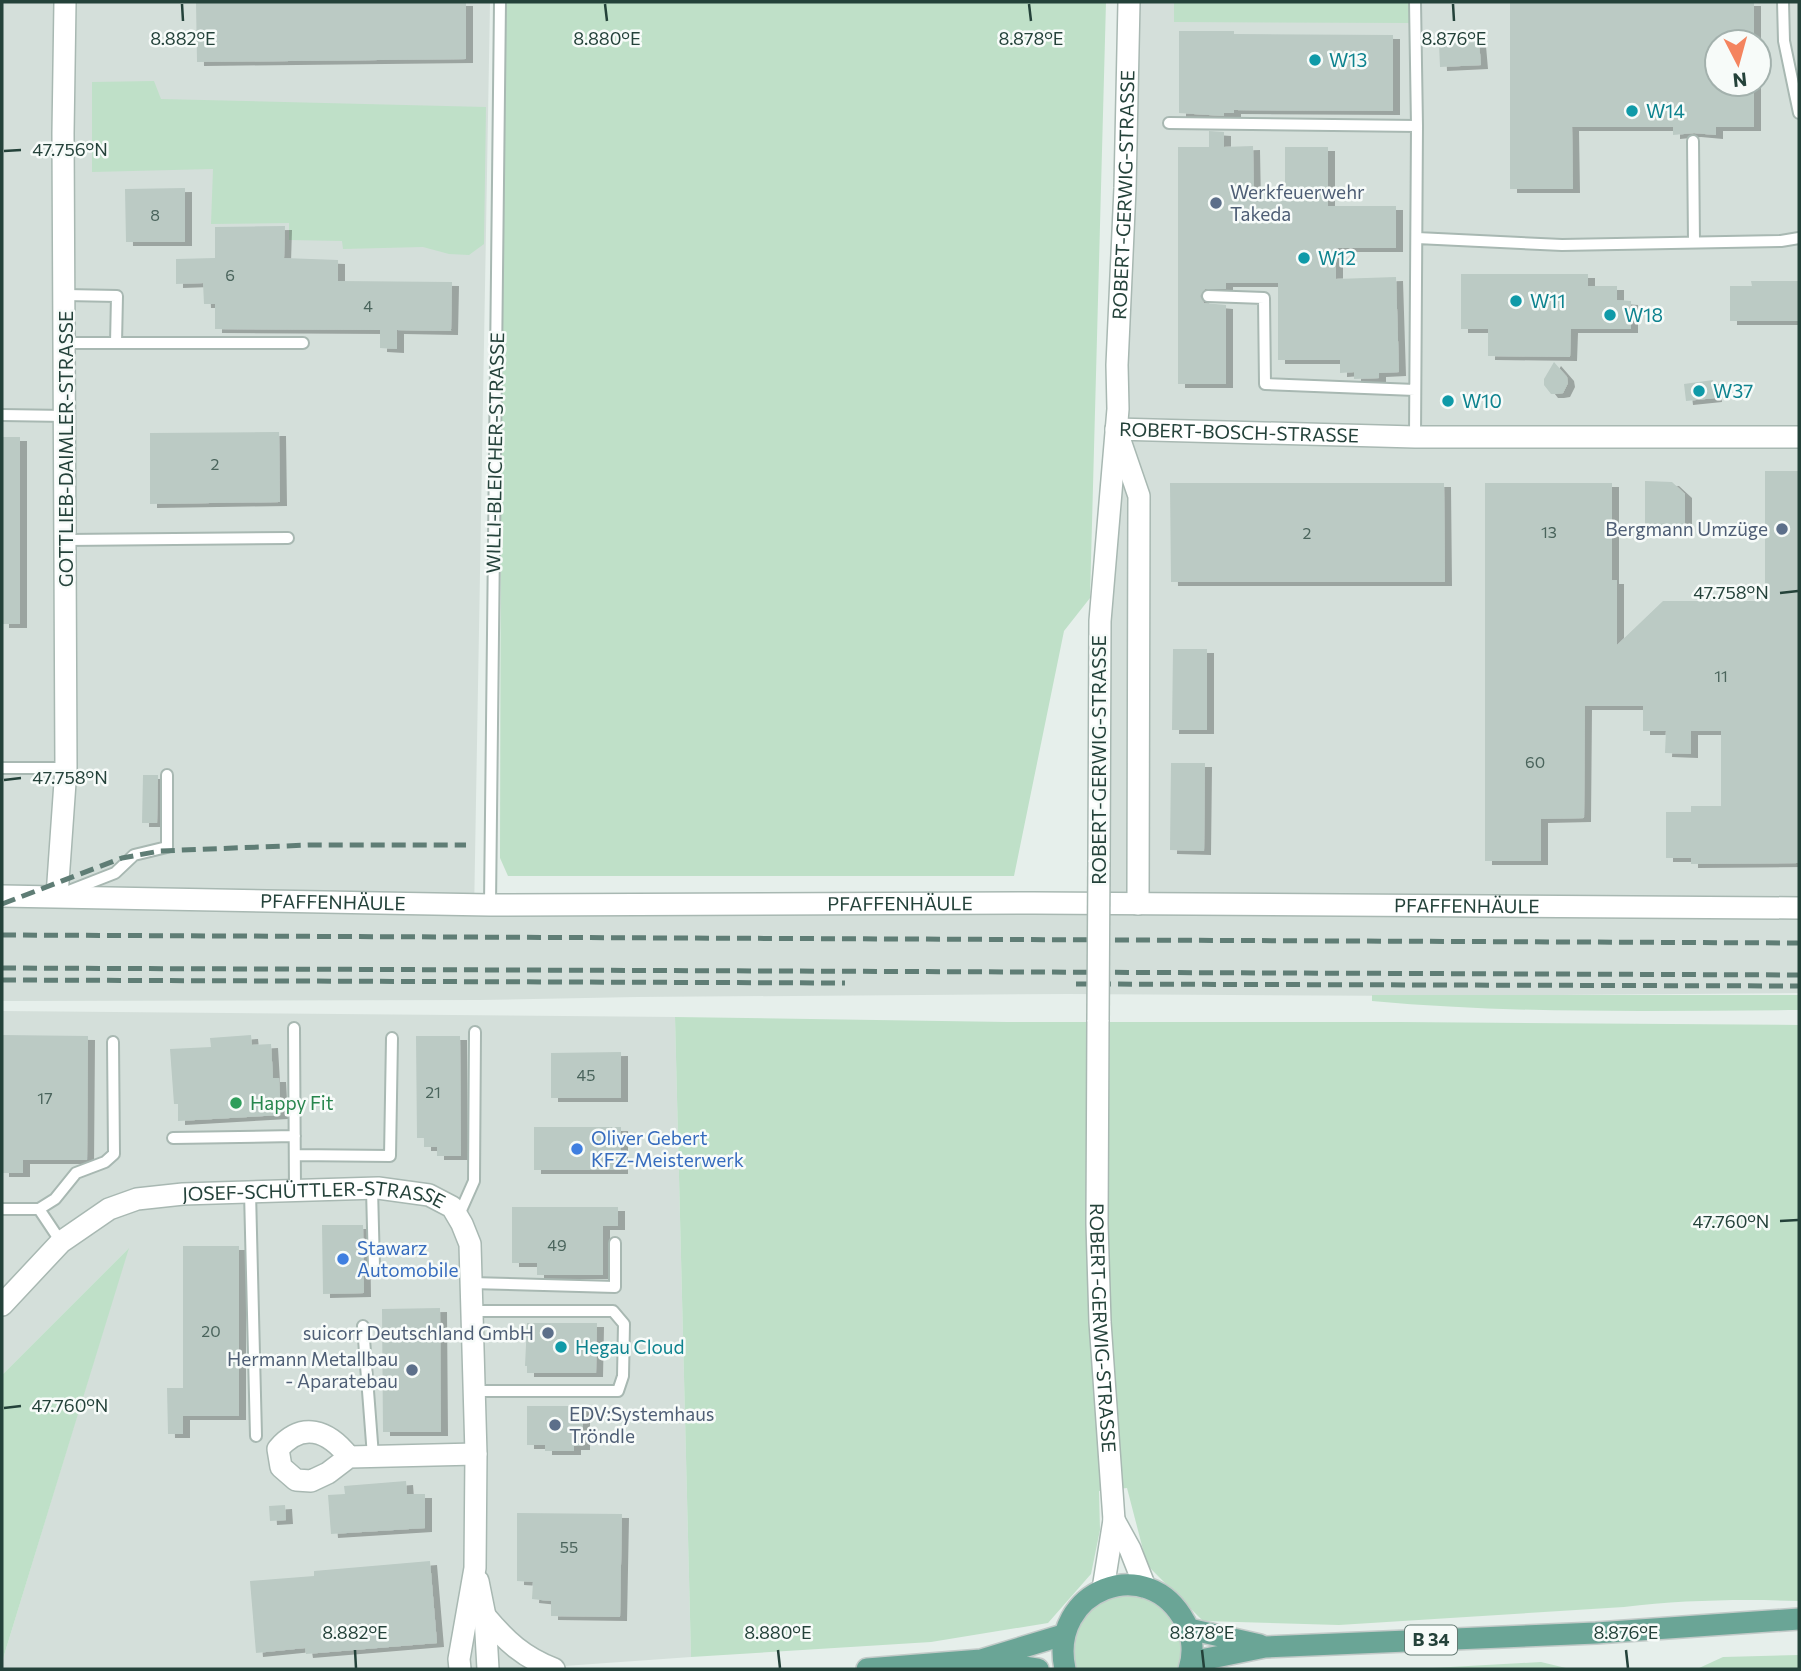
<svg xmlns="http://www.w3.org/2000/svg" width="1801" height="1671" font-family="Commissioner,sans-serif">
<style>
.built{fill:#d4dfda;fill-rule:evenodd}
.green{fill:#bfe0c8}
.building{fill:#bbcac4;filter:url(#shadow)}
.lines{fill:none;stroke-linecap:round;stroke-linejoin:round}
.service-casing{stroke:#a8b8b2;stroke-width:14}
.minor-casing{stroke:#a8b8b2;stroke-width:24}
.tertiary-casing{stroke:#a8b8b2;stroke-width:24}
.primary-casing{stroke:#c2cac8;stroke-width:24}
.service{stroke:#fff;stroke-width:10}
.minor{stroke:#fff;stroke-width:21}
.tertiary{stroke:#fff;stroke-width:21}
.primary{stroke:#6aa596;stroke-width:21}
.rail{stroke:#5f7d75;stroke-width:5;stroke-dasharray:14 7;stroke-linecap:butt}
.tertiary-bridge-casing{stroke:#a8b8b2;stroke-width:24;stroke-linecap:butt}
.tertiary-bridge{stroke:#fff;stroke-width:21}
.ticks{fill:none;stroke:#24423a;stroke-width:2.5}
.culture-dot{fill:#0f9aa8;stroke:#f7fbf9;stroke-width:2.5}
.service-dot{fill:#5c6f8a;stroke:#f7fbf9;stroke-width:2.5}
.leisure-dot{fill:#2e9e5b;stroke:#f7fbf9;stroke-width:2.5}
.shop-dot{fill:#3f7fe0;stroke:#f7fbf9;stroke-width:2.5}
.labels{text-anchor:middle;stroke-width:5;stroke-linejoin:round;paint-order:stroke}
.number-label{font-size:16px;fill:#4a645c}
.shield{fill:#f7fbf9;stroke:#637a73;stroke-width:2}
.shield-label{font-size:18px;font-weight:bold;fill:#24423a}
.culture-label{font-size:19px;fill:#0d838f;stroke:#f7fbf9;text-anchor:start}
.service-label{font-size:19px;fill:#4e5e75;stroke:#f7fbf9;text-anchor:end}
.street-label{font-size:19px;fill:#24423a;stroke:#f7fbf9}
.leisure-label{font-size:19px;fill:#27864d;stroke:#f7fbf9;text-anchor:start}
.shop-label{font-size:19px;fill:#366cbe;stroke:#f7fbf9;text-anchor:start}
.ticks-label{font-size:18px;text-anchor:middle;fill:#24423a;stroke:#f7fbf9;stroke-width:5;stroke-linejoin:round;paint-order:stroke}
</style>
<defs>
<filter id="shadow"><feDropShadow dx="7" dy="4" stdDeviation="0" flood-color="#0004"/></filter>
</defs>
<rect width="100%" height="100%" fill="#e6efeb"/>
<path class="built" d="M2,2H490L474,915L1109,903L1100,621L1116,429L1121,2H1799V993L1423,996L1069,994L637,997L479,1000L2,1001ZM1717,42H1759V84H1717Z
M2,1011L675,1017L691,1657L522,1669H2V1662L128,1249L2,1375Z"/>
<path class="green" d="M502,2H1106L1090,598L1064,631L1014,876H508L500,858Z
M1174,2H1409L1410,23L1174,22Z
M154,81L161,99L486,107L484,244L469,255L449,254L423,247L343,249L342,241L289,240V223L211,224L213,169L92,172V82Z
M1372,995H1799V1010C1657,1011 1514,1014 1372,1001Z
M675,1017L1007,1022H1400L1799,1025V1601C1741,1599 1682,1600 1624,1607L1339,1625L1203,1621L1147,1565L1127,1488L1099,1491L1100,1530L1091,1574L1048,1623L931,1642L691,1657Z
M129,1248L2,1662V1375Z
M1104,1593L1154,1594L1186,1635L1182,1669H1075L1071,1631Z
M1799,1655V1669H1697L1723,1657Z
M1541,1662L1570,1669H1415Z"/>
<path class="building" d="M196,2H466V59L197,62Z
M1510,2H1754V42H1717V84H1754V127H1716V135L1694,133L1673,135V127H1572L1573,189H1510Z
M1179,31H1234V34L1393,35V111L1234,110V113H1224V116L1179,113Z
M1479,42L1481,65L1440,67L1439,44Z
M1209,131L1224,132V147L1253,146L1254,201H1285V147H1328V206H1396V248H1336V279L1396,277L1399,372L1379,373V378L1354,379V372L1340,373V360H1278V283H1226V289H1205L1200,296L1204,303L1226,305V384H1178V147H1209Z
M185,188V242H126L125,189Z
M285,226L284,258L338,260V281L452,282L451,331L397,330V349L380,348V330L215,329V304H204L203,283L176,284V259L215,258V227Z
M1461,274H1588V286H1617V300L1631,301V329H1571L1570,357L1488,356V329H1461Z
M1751,281H1799V321H1730V286H1752Z
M1554,362L1567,377L1568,383L1563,393L1557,394H1551L1544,385V379Z
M1713,380L1715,398L1686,401L1684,384Z
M279,432L280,502L150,504V433Z
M2,437H20V624H2Z
M1765,471H1798L1799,484V863L1691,864V858H1666V812H1691V806H1721V731H1691V754L1665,753L1666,731H1643V706H1585L1584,818L1541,819V861H1485V483H1612V580H1617V645L1663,601H1765Z
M1645,481L1672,482L1685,494V528H1645Z
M1170,483H1444L1445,582H1171Z
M1173,649H1207V730H1172Z
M1171,763H1205L1204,851L1170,850Z
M143,775H158L157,823H142Z
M2,1035L88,1036L87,1160H23V1173H2Z
M251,1035L252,1045L271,1044L273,1078H279L281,1115L178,1121V1104H174L170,1049L211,1047L210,1038Z
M416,1036H460L461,1156H437V1147H424V1138H417Z
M621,1052V1098H551V1053Z
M534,1127H621V1170H534Z
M512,1207H618V1226H603V1275H537V1263H512Z
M322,1225H363L364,1293L323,1294Z
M183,1246H239V1416H183V1434H168L167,1388H183Z
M440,1308L441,1432H383L382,1309Z
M527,1323H597L596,1373H527V1366H525Z
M527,1406H583V1446H574V1451H545V1445H527Z
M406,1481L407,1494H425V1528L331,1534L328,1495L345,1494L344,1486Z
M285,1505L286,1520L270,1521L269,1506Z
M517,1513L622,1514L620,1617L551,1616V1601L532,1599L533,1582L517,1581Z
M430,1561L437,1643L306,1654L305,1648L256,1653L250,1581L314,1576V1571Z"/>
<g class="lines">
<g class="service-casing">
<path id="service" d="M1415,2L1417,126L1415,437
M1783,2L1784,41L1799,113
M1169,123L1417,126
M1693,141L1694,242
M1417,238L1562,245L1781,241L1799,238
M66,295L117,296L116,343
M1208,296L1264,298L1265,384L1415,390
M66,343H303
M2,415L66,416
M66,540L288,538
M2,768H66
M69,891L115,873L134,855L167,847V775
M490,905L500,2
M294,1028L295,1191
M173,1138L295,1136
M295,1155L390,1156L392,1038
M372,1189L374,1267
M250,1192L256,1436
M2,1209H39L61,1242
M39,1209L55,1199L76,1173L105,1162L114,1154L113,1042
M458,1217L474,1181L475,1032
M471,1283L615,1287V1243
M472,1311H613L624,1324L623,1376L618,1391H474
M363,1326L373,1456"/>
</g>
<g class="minor-casing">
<g id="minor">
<path id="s1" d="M2,896L490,905L1034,903L1799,908"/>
<path d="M57,896L66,768L63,133L65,2"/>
<path id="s2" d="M1138,904L1139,496L1116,429L1415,437H1799"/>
<path id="s3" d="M2,1305L61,1242L109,1209L137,1199L183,1194L378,1188L429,1195L452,1207L462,1224L470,1244L476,1454L475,1568L459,1659L460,1669"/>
<path d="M349,1457C328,1430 302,1421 278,1449L281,1467L296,1480L311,1481L328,1473L349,1457L476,1454"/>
<path d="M478,1581L485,1616L488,1669"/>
<path d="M485,1616C506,1641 523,1657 554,1669"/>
</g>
</g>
<g class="tertiary-casing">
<g id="tertiary">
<path id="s4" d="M1099,862L1100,621L1118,409L1117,365L1125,188L1129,2"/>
<path id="s5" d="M1098,1020L1097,1224L1100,1322L1114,1520L1103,1589"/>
<path d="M1114,1520L1130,1549L1145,1587"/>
</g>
</g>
<g class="primary-casing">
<path id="primary" d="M1189,1629L1260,1645
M987,1661L1038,1669
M1191,1662L1265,1647L1596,1633L1799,1619
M867,1669L981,1660L1063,1635
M1065,1669C1048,1590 1148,1551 1185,1622C1193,1636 1194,1654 1189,1669"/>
</g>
<use href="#service" class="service"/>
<use href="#minor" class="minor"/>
<use href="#tertiary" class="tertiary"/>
<use href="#primary" class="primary"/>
<path class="rail" d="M2,904L122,858L160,851L309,845H466
M2,935L1799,943
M2,968L1799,975
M2,980L845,983
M1076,984L1799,986"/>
<g class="tertiary-bridge-casing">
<path id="tertiary-bridge" d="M1098,1020L1099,862"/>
</g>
<use href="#tertiary-bridge" class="tertiary-bridge"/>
</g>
<path class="ticks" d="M182,4L183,21M605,4L607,21M1029,4L1031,21M1453,4L1454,21M4,151L21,150M1780,593L1798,591M4,780L21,778M1780,1221L1798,1220M4,1408L21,1406M355,1650L356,1668M778,1650L780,1668M1202,1650L1204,1668M1626,1650L1628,1668"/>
<g class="culture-dot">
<circle cx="1315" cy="60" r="7"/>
<circle cx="1632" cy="111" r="7"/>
<circle cx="1304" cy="258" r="7"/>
<circle cx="1516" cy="301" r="7"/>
<circle cx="1610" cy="315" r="7"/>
<circle cx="1699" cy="391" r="7"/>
<circle cx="1448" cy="401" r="7"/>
<circle cx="561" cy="1347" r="7"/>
</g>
<g class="service-dot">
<circle cx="1216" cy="203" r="7"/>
<circle cx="1782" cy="529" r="7"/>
<circle cx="548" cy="1333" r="7"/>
<circle cx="412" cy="1370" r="7"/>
<circle cx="555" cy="1425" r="7"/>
</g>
<circle class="leisure-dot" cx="236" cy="1103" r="7"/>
<g class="shop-dot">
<circle cx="577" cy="1149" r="7"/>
<circle cx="343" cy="1259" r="7"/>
</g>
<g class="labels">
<g class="number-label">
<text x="155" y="221">8</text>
<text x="230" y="281">6</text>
<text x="368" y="312">4</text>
<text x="215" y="470">2</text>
<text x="1549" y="538">13</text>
<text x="1307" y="539">2</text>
<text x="1721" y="682">11</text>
<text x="1535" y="768">60</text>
<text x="586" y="1081">45</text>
<text x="433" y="1098">21</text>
<text x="45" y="1104">17</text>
<text x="557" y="1251">49</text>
<text x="211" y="1337">20</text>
<text x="569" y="1553">55</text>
</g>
<rect class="shield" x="1405" y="1625.5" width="52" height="29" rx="5"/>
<g class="shield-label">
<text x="1431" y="1646">B 34</text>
</g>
<g class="culture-label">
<text x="1329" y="67">W13</text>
<text x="1646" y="118">W14</text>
<text x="1318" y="265">W12</text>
<text x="1530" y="308">W11</text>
<text x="1624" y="322">W18</text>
<text x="1713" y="398">W37</text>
<text x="1462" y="408">W10</text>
<text x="575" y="1354">Hegau Cloud</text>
</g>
<g class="service-label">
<text x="1230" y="199" text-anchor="start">Werkfeuerwehr<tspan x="1230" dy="22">Takeda</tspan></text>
<text x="1768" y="536">Bergmann Umzüge</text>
<text x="534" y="1340">suicorr Deutschland GmbH</text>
<text x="398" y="1366">Hermann Metallbau<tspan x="398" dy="22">- Aparatebau</tspan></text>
<text x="569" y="1421" text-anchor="start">EDV:Systemhaus<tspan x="569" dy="22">Tröndle</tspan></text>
</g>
<g class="street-label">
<text dy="7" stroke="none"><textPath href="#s4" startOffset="668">ROBERT-GERWIG-STRASSE</textPath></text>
<text dy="7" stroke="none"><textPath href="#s2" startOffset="602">ROBERT-BOSCH-STRASSE</textPath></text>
<text transform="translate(66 449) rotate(-90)" y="7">GOTTLIEB-DAIMLER-STRASSE</text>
<text transform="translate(495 453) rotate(-89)" y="7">WILLI-BLEICHER-STRASSE</text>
<text transform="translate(1099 760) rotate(-90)" y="7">ROBERT-GERWIG-STRASSE</text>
<text dy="7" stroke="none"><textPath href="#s1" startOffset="331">PFAFFENHÄULE</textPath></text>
<text dy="7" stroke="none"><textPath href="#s1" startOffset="898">PFAFFENHÄULE</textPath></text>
<text dy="7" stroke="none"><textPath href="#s1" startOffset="1465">PFAFFENHÄULE</textPath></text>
<text dy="7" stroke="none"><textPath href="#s3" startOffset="352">JOSEF-SCHÜTTLER-STRASSE</textPath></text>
<text dy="7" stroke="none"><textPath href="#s5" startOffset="308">ROBERT-GERWIG-STRASSE</textPath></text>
</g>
<g class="leisure-label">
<text x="250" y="1110">Happy Fit</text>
</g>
<g class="shop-label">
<text x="591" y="1145">Oliver Gebert<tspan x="591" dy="22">KFZ-Meisterwerk</tspan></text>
<text x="357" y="1255">Stawarz<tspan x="357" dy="22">Automobile</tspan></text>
</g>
</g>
<g class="ticks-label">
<text x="183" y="45">8.882°E</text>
<text x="607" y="45">8.880°E</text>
<text x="1031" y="45">8.878°E</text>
<text x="1454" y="45">8.876°E</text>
<text x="70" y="156">47.756°N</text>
<text x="1731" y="599">47.758°N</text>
<text x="70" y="784">47.758°N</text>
<text x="1731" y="1228">47.760°N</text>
<text x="70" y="1412">47.760°N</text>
<text x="355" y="1639">8.882°E</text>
<text x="778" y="1639">8.880°E</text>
<text x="1202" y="1639">8.878°E</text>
<text x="1626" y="1639">8.876°E</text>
</g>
<rect width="1801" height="1671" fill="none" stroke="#24423a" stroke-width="7"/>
<g transform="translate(1738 63) rotate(174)"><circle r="33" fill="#f7fbf9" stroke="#a3b1ad" stroke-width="2"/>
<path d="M0-5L12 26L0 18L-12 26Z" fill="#f4845f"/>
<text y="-10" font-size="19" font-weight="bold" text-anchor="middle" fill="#24423a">N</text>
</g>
</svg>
